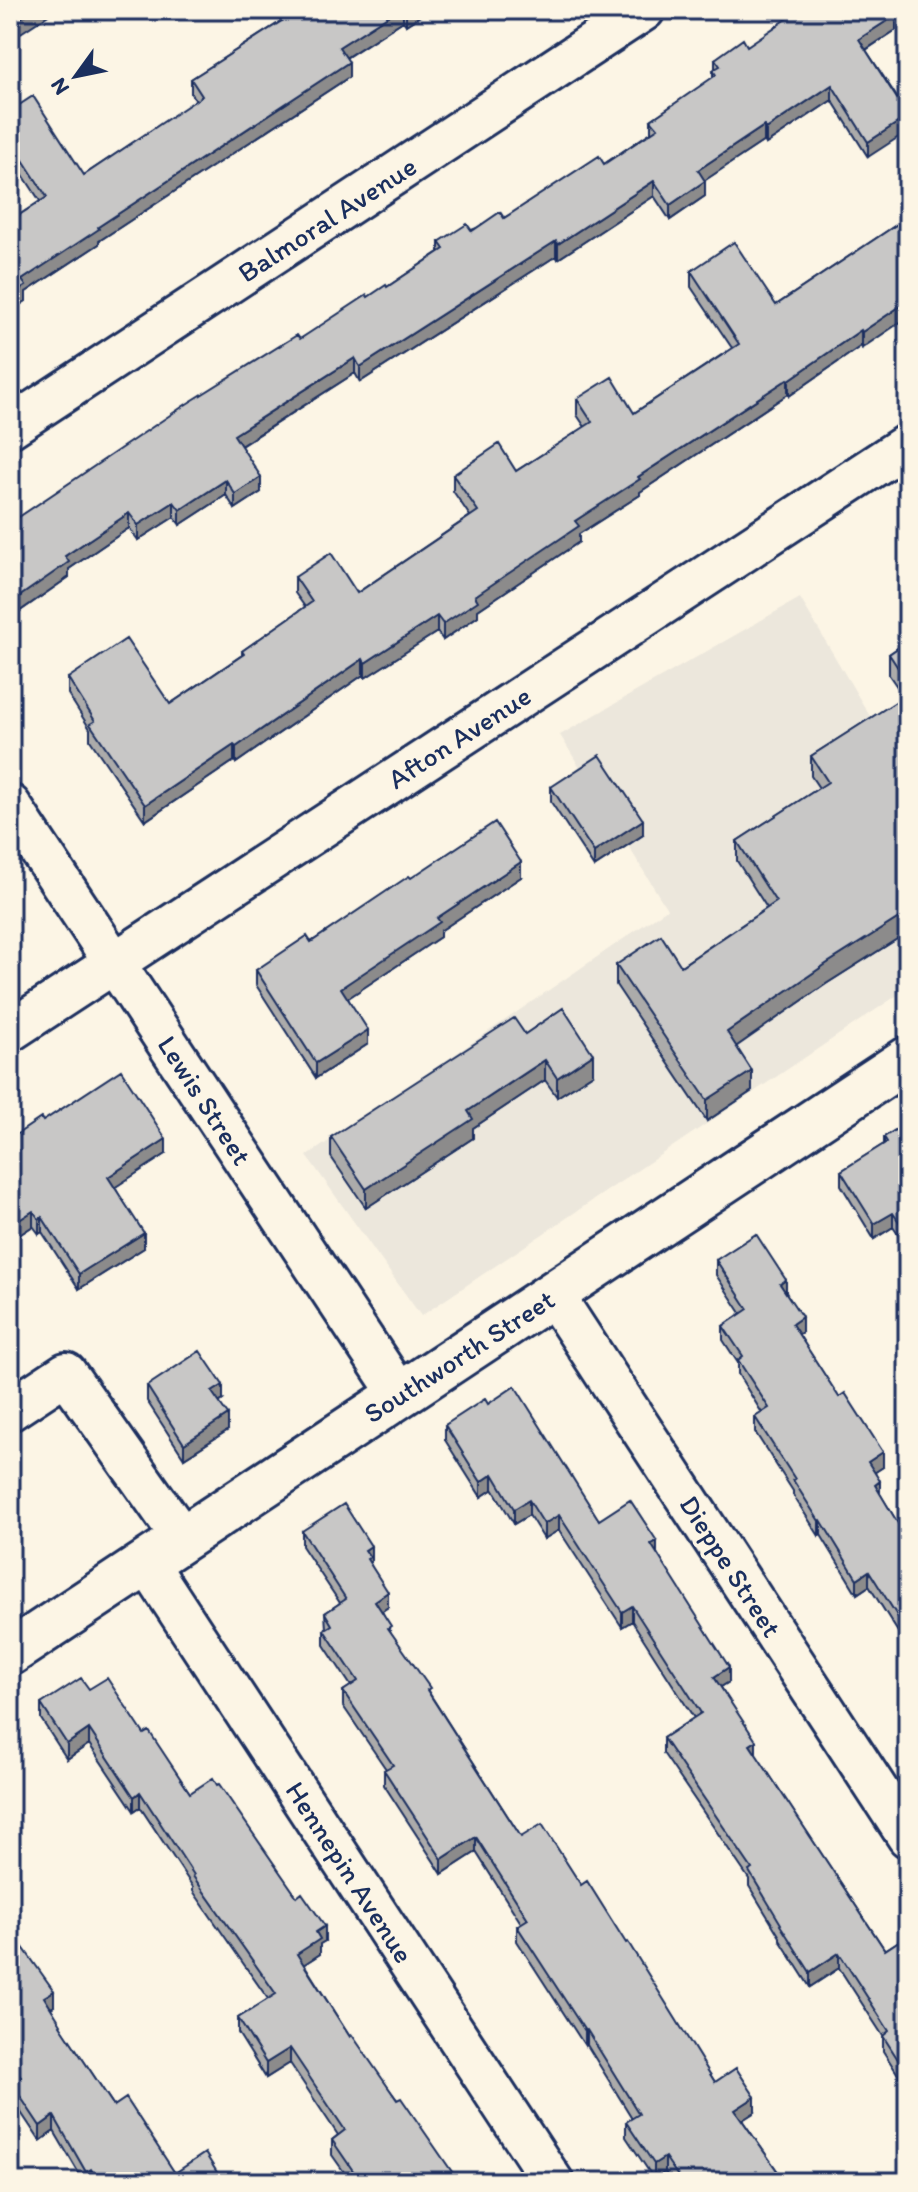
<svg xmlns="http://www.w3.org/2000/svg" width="918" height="2192" font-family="Itim,sans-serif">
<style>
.built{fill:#ece7dc}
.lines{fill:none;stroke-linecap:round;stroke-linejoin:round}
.minor-casing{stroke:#1b2f5e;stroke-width:46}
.major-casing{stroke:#1b2f5e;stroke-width:50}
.minor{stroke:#fcf5e5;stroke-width:40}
.major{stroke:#fcf5e5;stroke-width:44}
.wall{fill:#acabaa;stroke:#1b2f5e;stroke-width:2}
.shaded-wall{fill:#8c8b8b;stroke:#1b2f5e;stroke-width:2}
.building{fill:#c8c7c6;stroke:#1b2f5e;stroke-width:2}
.labels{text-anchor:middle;stroke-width:7;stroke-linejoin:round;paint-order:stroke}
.street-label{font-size:28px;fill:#1b2f5e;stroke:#fcf5e5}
</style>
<rect width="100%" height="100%" fill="#fcf5e5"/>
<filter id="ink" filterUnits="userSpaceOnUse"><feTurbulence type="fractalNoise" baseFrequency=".0125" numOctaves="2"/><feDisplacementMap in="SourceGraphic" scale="16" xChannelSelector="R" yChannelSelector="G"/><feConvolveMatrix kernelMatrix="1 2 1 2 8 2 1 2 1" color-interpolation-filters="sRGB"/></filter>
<g filter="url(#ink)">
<path class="built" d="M800,598L897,762L908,755V988L421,1316L307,1156L667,909L560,735Z"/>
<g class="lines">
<g class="minor-casing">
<path id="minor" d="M10,427L644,10
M10,805L400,1395
M10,1031L908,444
M553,1294L908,1837
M10,1410L66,1373L183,1539
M147,1563L553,2182"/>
</g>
<g class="major-casing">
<path id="major" d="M10,1653L908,1059"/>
</g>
<use href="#minor" class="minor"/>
<use href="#major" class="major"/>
</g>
<path class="wall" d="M299,10H429L406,25L403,21L346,58L349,77L99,241V244L26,292V301L10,311V221L40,201L10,155V111L84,175L196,101L191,94V79Z
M896,30L866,50L908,114L868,157L832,100L766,144L764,141L705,180V196L670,220L654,196L558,259L556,256L360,382L355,373L241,446L261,492L235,509L226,495L180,525L174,517L138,540L129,528L69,569V577L10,618V523L300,339L387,287L439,252V242L504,218L604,164L651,132V120L713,78V70L715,69V59L747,46Z
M908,217L862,348L861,346L789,396L788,394L640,492V495L579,534V542L478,610V616L443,640L437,632L365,678L363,675L236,763L234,761L145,821L90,740V729L68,694V678L170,704L242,655V651L305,607L295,593V577L357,593L470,516L453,491V475L516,471L585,427L577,415V399L634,413L732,348L691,287V271L776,305Z
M908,548V573L903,566V551Z
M908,641V932L826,984L736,1046L752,1091L707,1121L616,985V965L681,966L767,908L737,861V841L819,788L811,776V756L904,697L889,675V654Z
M551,787L643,835L594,867L551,802Z
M521,877L440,931V937L348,998L368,1044L316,1078L256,985V970L311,942L411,878Z
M525,1034L593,1074L557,1097L545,1080L473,1128V1138L366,1208L331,1157V1137Z
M43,1121L166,1154L115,1187L144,1248L79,1289L42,1232L39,1234L33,1226L10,1241V1139Z
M908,1122V1249L893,1227L874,1239L841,1185V1171L884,1144V1137Z
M716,1260L786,1292L802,1332L798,1334L883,1467L875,1472L880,1494L908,1540V1648L869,1586L857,1594L821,1535L819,1536L793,1495V1491L755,1432V1417L762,1413L738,1374V1363L723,1340V1326L741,1313L716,1275Z
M147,1386L223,1400L219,1403L228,1430L184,1458L147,1401Z
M488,1404L599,1520L657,1553L729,1682L721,1687L756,1755L885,1950L908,1935V2090L883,2051V2036L839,1968L810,1987L780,1940V1937L749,1886V1879L663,1753V1738L694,1718L632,1621L622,1627L559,1530L544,1539L529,1515L514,1524L493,1489L481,1497L445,1440V1425Z
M302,1531L371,1561L370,1563L388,1607L382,1611L391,1633L521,1837L581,1885L715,2082L755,2112L742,2120L785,2182H672L665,2172L654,2179L626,2137V2122L632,2118L587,2045L585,2046L517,1941V1926L521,1923L476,1852L442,1874L384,1785V1770L386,1769L343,1706V1691L351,1686L324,1645V1630L326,1629L325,1613L340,1603L302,1546Z
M89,1689L144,1734L190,1793L325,1941L320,1944V1954L304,1964L350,2037L459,2182H351L332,2155V2140L338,2135L290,2063L266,2078L238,2033V2018L268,1999L193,1891V1887L140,1807L134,1811L89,1744L67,1759L41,1719V1704Z
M10,1929L54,2006L51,2008L61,2027L114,2106L175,2173L223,2182H84L54,2131L40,2141L12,2099V2084L15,2082L10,2075Z"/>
<path class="shaded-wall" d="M33,10H56L10,40V25Z
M397,10H403V21L339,62V47Z
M406,10H429L406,25Z
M441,10H449L441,15Z
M896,15V30L859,54V39Z
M349,62V77L99,241V244L26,292V301L10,311V296L22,280L98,227Z
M832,85V100L766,144V129Z
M908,116V131L868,157V142Z
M764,126V141L698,185V170Z
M654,181V196L558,259V244Z
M705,181V196L670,220V205Z
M556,241V256L360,382V367Z
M908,301V317L862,348V332Z
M861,330V346L789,396V380Z
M355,358V373L234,450V435Z
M788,379V394L640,492V495L579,534V542L478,610V616L443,640V624L475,596L575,521L638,477Z
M261,477V492L235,509V494Z
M226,480V495L180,525V510Z
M174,502V517L138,540V525Z
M129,513V528L69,569V577L10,618V603L65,556Z
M437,616V632L365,678V663Z
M363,659V675L236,763V747Z
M234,745V761L145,821V805Z
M643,820V835L594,867V852Z
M521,862V877L440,931V937L341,1003V988L437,918Z
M908,912V932L826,984L727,1053V1032L826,964Z
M368,1030V1044L316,1078V1063Z
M593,1054V1074L557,1097V1078Z
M545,1060V1080L473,1128V1138L366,1208V1189L468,1111Z
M752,1071V1091L707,1121V1100Z
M166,1139V1154L108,1192V1177Z
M33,1211V1226L10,1241V1226Z
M893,1213V1227L874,1239V1224Z
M42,1217V1232L39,1234V1219Z
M144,1233V1248L79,1289V1274Z
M786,1280V1295L780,1284Z
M802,1317V1332L792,1339V1324Z
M223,1385V1400L212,1407V1392Z
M228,1415V1430L184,1458V1444Z
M883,1452V1467L868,1477V1462Z
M493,1474V1489L481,1497V1482Z
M880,1481V1496L875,1485Z
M529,1500V1515L514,1524V1509Z
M559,1515V1530L544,1539V1524Z
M821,1520V1535L819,1536V1521Z
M657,1541V1556L651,1544Z
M371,1546V1561L370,1562V1572L365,1550Z
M869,1571V1586L857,1594V1579Z
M388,1592V1607L375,1616V1601Z
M632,1606V1621L622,1627V1612Z
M729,1667V1682L714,1691V1677Z
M89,1729V1744L67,1759V1744Z
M756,1741V1756L750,1745Z
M140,1792V1807L134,1811V1797Z
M476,1837V1852L442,1874V1859Z
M325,1926V1941L320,1944V1954L297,1969V1954L316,1932Z
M839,1953V1968L810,1987V1972Z
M54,1991V2006L44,2012V1997Z
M587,2030V2045L585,2046V2031Z
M290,2048V2063L266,2078V2063Z
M755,2097V2112L735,2125V2110Z
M54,2116V2131L40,2141V2126Z
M665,2157V2172L654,2179V2164Z
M91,2169V2182H86V2172Z"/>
<path class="building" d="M10,10H33L10,25Z
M299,10H397L339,47L349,62L98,227L99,229L22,280L26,286L10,296V221L47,197L10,140V111L33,96L84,175L202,96L191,79Z
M800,10H893L896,15L859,39L908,116L868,142L832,85L766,129L764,126L698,170L705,181L670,205L654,181L558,244L556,241L360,367L355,358L234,435L261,477L235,494L226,480L180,510L174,502L138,525L129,513L65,556L69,562L10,603V523L185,405L297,335L300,339L367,295L368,297L386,285L387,287L444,249L439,242L467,224L472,231L500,212L504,218L599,156L604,164L658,128L651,120L716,75L713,70L720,66L715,59L743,39L747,46Z
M908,217V301L862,332L861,330L789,380L788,379L638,477L640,479L575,521L579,526L475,596L478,601L443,624L437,616L365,663L363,659L236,747L234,745L145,805L90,724L95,721L68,678L126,639L170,704L244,654L242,651L312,602L295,577L331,553L357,593L478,511L453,475L499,444L516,471L592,422L577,399L612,377L634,413L739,344L691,271L734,242L776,305Z
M908,548V558L903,551Z
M908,641V683L889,654Z
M908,694V912L826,964L727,1032L752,1071L707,1100L616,965L661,935L681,966L776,902L737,841L828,782L811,756Z
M600,755L643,820L594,852L551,787Z
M495,822L521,862L437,918L440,922L341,988L368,1030L316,1063L256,970L307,936L311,942L409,876L411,878Z
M563,1008L593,1054L557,1078L545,1060L468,1111L473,1119L366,1189L331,1137L514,1018L525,1034Z
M121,1070L166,1139L108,1177L144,1233L79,1274L42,1217L39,1219L33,1211L10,1226V1139L41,1118L43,1121Z
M908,1122V1235L893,1213L874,1224L841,1171L887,1142L884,1137Z
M756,1234L786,1280L780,1284L802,1317L792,1324L839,1397L845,1393L883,1452L868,1462L880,1481L875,1485L908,1540V1633L869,1571L857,1579L821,1520L819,1521L793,1480L795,1479L755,1417L769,1408L738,1360L743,1356L723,1326L748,1309L716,1260Z
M200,1351L223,1385L212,1392L228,1415L184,1444L147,1386Z
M515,1386L599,1520L630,1500L657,1541L651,1544L729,1667L714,1677L756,1741L750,1745L885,1950L908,1935V2075L883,2036L889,2031L839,1953L810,1972L780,1925L781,1924L749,1871L752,1869L663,1738L701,1713L632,1606L622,1612L559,1515L544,1524L529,1500L514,1509L493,1474L481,1482L445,1425L485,1399L488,1404Z
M344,1504L371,1546L365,1550L370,1557L367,1559L388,1592L375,1601L391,1626L388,1628L430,1688L427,1690L521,1837L542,1824L581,1885L587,1881L626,1943L628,1942L715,2082L736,2068L755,2097L735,2110L785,2182H682L665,2157L654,2164L626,2122L639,2114L587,2030L585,2031L517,1926L528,1919L476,1837L442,1859L384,1770L393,1765L343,1691L358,1681L324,1630L332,1625L325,1613L346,1599L302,1531Z
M81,1678L89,1689L107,1678L144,1734L149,1731L190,1793L213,1778L217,1785L219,1784L297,1897L302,1893L325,1926L316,1932L320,1939L297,1954L350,2037L352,2035L397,2100L401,2098L459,2182H363L360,2177L358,2178L332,2140L345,2130L290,2048L266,2063L238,2018L276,1994L193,1876L194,1875L140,1792L134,1797L89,1729L67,1744L41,1704Z
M10,1929L54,1991L44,1997L61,2024L60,2025L114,2106L126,2098L175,2173L205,2153L223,2182H99L91,2169L86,2172L54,2116L40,2126L12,2084L21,2077L10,2060Z"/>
</g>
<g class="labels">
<g class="street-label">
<text transform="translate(327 219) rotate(-33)" y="10">Balmoral Avenue</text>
<text transform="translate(459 737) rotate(-33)" y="10">Afton Avenue</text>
<text transform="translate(205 1100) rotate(57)" y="10">Lewis Street</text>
<text transform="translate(459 1356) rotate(-33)" y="10">Southworth Street</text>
<text transform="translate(731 1566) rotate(57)" y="10">Dieppe Street</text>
<text transform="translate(350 1872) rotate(57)" y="10">Hennepin Avenue</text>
</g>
</g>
<rect width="918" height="2192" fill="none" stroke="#fcf5e5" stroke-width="40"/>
<rect x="20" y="20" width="878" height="2152" fill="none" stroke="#1b2f5e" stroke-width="3" filter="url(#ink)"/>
<g transform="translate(76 76) rotate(237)" stroke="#fcf5e5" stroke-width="6" paint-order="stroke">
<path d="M0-6L14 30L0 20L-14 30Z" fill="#1b2f5e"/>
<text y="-12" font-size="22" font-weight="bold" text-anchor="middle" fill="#1b2f5e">N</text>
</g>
</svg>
